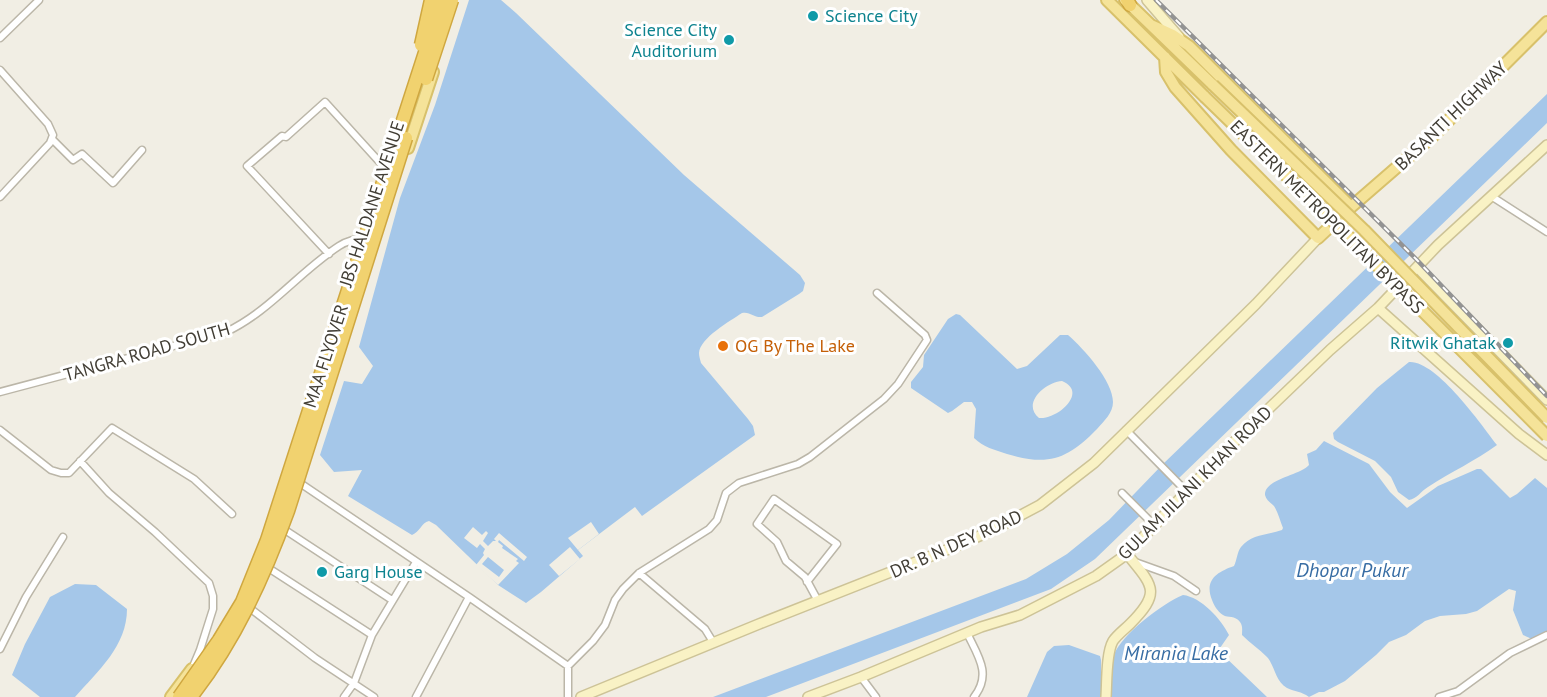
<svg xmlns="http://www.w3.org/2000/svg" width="1547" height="697" font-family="'PT Sans',sans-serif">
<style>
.water{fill:#a5c7e9;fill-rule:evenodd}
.pier{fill:#f1eee4;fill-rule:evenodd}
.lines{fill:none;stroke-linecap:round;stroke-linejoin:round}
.street-casing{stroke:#bbb6a8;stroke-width:9}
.secondary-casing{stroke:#cdc397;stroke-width:12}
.primary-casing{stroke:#d8c16b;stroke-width:14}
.highway-casing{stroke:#cfa740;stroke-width:15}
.street{stroke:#fff;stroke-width:6}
.secondary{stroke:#f9f2c5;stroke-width:9}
.primary{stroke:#f5e399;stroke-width:10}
.highway{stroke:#f1d26f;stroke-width:12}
.rail-casing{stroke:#939393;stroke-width:4.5}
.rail{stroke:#fff;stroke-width:2;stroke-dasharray:7;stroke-linecap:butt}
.primary-bridge-casing{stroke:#d8c16b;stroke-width:14;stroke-linecap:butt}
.highway-bridge-casing{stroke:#cfa740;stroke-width:15;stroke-linecap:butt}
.primary-bridge{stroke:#f5e399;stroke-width:10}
.highway-bridge{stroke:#f1d26f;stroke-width:12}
.culture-dot{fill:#0f9aa8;stroke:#fff;stroke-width:2}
.food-dot{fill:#e8710a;stroke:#fff;stroke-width:2}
.labels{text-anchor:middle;stroke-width:6;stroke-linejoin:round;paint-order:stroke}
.culture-label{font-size:18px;fill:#0d838f;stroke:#fff;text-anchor:start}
.street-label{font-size:18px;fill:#423e35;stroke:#fff}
.food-label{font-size:18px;fill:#c56008;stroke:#fff;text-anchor:start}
.water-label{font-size:20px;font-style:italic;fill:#386da4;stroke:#fff}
</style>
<rect width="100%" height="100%" fill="#f1eee4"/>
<path class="water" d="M469,0H501L516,13L684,175L800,275L805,283L803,291L799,294L762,317C754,318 750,311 742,313C730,321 700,338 699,353C699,356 700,359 701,363L748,419L753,426L755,435L642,516L635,507L578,550L583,556L541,592L526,603L498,585L436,525L429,521C421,523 420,532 412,535L348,496L362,470L334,472L320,455L344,381L362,384L373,366L359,347L400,198L435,105Z
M1547,94V123L1095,559L1051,589L766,697H713L1026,579L1067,554L1109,520L1163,464Z
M956,314L960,315L1017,369L1027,366L1060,335H1068C1084,349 1113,381 1113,402C1113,413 1104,421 1097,429C1067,460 1048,466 1007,454C995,450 983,447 974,438L976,409L972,402H964L952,411L948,413L911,388V382L923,367L924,355L948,319ZM1062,381C1089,392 1057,420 1039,418C1021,403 1046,382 1062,381Z
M1409,362C1436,360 1481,424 1497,445C1475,461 1451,472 1428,487C1421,491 1417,499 1409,500L1398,492L1391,477L1375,461L1338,442L1334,439L1333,433L1377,388Z
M1324,441L1369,464L1390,492L1407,508L1438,486L1477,469H1481L1510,498L1517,494L1535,478L1547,488V634L1532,639L1523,635L1513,610L1516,591L1509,589L1477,611L1466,614L1440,616L1425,621L1406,635L1389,642L1376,655L1345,681L1324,692H1319L1309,697C1301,691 1295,692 1287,688C1275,681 1275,666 1267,657C1259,649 1250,643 1242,635C1242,630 1243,626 1240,622C1235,615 1228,618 1223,615C1217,611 1214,605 1212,600C1204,580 1217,572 1234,566C1237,560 1237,552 1241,547C1251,534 1268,535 1282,530L1283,528C1280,521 1278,512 1274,506C1271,503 1266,500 1265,495C1264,479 1299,476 1309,465L1307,454L1316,450Z
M75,584L96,585L127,609C127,646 98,671 75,697H40L12,675L25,644L50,597Z
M1183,595C1201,597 1221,619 1229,635L1220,648L1222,654L1267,697H1111C1110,684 1110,667 1114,655C1121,635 1163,603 1183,595Z
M1069,645L1100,656L1101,660V697H1027L1047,652L1054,646Z"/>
<path class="pier" d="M591,522L599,534L578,550L568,538Z
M473,527L482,535L486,531L488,533L483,541L488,546L493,541H496L494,539L499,533L527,557L524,561L499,540L498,542L503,546L502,548L518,559L516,561L519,563L498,585L476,565L484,555L483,553L485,549L480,544L477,548L464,538ZM488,557L504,570L499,577L482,564Z
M570,547L580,559L559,576L549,565Z"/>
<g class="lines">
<g class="street-casing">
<path id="street" d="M0,38L39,0
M0,70L48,124L53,135L50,143L0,197
M52,139L73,160L82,154L113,183L142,150
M1491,196L1547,232
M329,254L247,166L282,136L286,137L325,102L384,167
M0,392L226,332C269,312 299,272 339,246C345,242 358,237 365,240
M0,430L51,470L61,473H69L112,428L194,479L232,514
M1126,430L1186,491
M80,461L109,493L155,532L209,583L213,596V609L200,650L192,669
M300,483L469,597
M1122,493L1148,519
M285,530L392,600
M1135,562L1174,576L1196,591
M270,569L372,635
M639,573L705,629L713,642
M807,582L837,544L774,499L757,524L777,542L786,561L805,577L818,601
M251,609L315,658L374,697
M967,633C978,656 992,674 974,697
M0,649L26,597L63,537
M568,666L593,641L605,625L615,600L623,589L639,573L709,529L717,520L726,493L739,483L798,464L810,457L884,399L898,384L927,340L925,335L877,293
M861,677L876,697
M344,697L354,683L372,635L416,562
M416,697L469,597L568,666V697
M1439,697L1458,691L1510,653L1547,635"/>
</g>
<g class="secondary-casing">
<path id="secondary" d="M1147,0L1179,37
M1417,267L1547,400
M1378,308L1519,434L1547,455
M581,697L759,624L959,545L993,530L1040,505L1094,463L1256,304L1318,238
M808,697L861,677L981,627L1020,615L1096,576L1127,554L1233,443L1330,350L1378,308L1438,245L1547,145
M1106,697C1107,683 1106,653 1113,641C1117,635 1125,629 1130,624C1162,592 1153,586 1127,554"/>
</g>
<g class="primary-casing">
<path id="primary" d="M1107,0L1205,97
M1125,0L1213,85
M1151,25L1173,35L1189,46L1351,207
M1165,57L1166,72L1175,87L1231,150L1318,238L1351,207L1434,135L1547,22
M408,148L433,72
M171,697L192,669"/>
</g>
<g class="highway-casing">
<path id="highway" d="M1127,0L1130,5"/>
</g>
<use href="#street" class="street"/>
<use href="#secondary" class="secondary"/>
<use href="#primary" class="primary"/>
<use href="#highway" class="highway"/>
<g class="rail-casing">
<path id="rail" d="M1156,0L1417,260L1547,396"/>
</g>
<use href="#rail" class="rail"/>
<g class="primary-bridge-casing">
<path id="primary-bridge" d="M1213,85L1364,230L1547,418
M1205,97L1334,222L1547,436"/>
</g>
<g class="highway-bridge-casing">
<path id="highway-bridge" d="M421,45L431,0
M426,79L452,0
M179,697L219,640L242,602L267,540L442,0
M191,697C235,641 264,577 288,511L406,138"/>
</g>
<use href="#primary-bridge" class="primary-bridge"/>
<use href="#highway-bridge" class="highway-bridge"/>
</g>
<g class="culture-dot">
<circle cx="813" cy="16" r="6"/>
<circle cx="729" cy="40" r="6"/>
<circle cx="1508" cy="343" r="6"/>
<circle cx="322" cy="572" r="6"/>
</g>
<circle class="food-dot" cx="723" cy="346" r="6"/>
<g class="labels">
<g class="culture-label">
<text x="825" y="22">Science City</text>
<text x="717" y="36" text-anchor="end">Science City<tspan x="717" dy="21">Auditorium</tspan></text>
<text x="1496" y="349" text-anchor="end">Ritwik Ghatak</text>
<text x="334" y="578">Garg House</text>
</g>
<g class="street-label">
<text transform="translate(1451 116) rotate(-44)" y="6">BASANTI HIGHWAY</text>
<text transform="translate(372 204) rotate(-72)" y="6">JBS HALDANE AVENUE</text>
<text transform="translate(1327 217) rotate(45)" y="6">EASTERN METROPOLITAN BYPASS</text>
<text transform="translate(147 352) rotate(-16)" y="6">TANGRA ROAD SOUTH</text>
<text transform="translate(326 356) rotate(-72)" y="6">MAA FLYOVER</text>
<text transform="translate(1195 483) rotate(-45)" y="6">GULAM JILANI KHAN ROAD</text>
<text transform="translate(956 544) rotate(-24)" y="6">DR. B N DEY ROAD</text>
</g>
<g class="food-label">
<text x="735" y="352">OG By The Lake</text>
</g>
<g class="water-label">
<text x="1352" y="577">Dhopar Pukur</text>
<text x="1176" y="660">Mirania Lake</text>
</g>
</g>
</svg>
